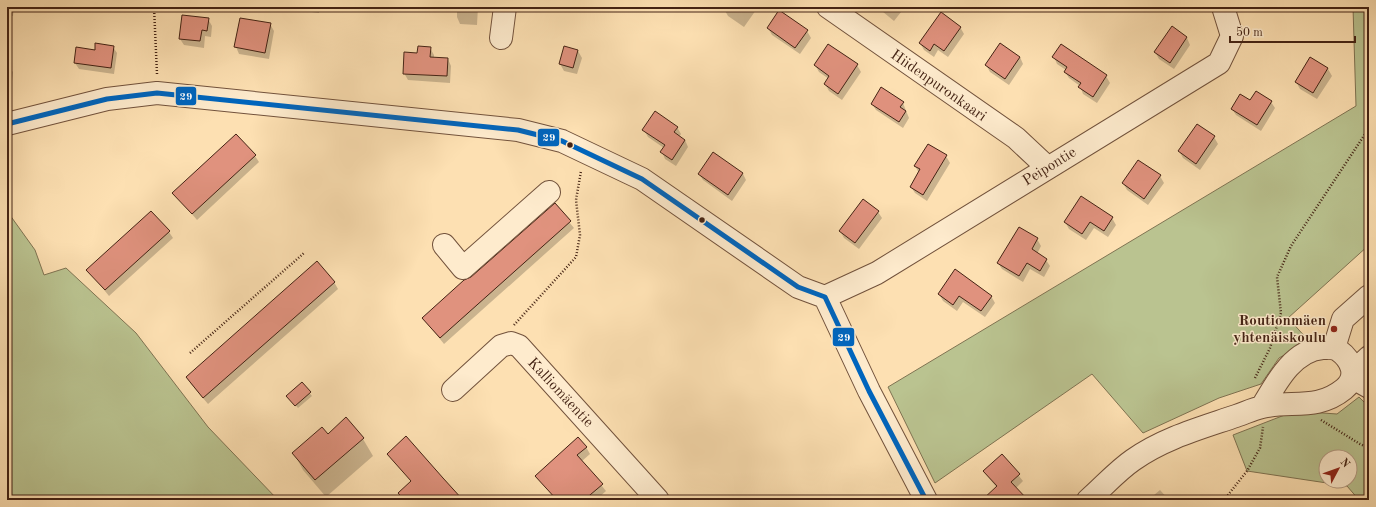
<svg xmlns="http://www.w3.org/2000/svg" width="1376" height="507" font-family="'Old Standard TT',serif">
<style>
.green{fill:#bac390;stroke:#7f7352;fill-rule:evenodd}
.shadow{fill:#0003}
.building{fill:#e0927e;stroke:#442314}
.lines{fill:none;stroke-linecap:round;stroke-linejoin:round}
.minor-casing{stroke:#72523c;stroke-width:24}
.path{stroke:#442314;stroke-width:2.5;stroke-dasharray:1 2;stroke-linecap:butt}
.minor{stroke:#feebcd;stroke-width:22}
.bus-1-casing{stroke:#feebcd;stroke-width:8}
.bus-1{stroke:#0065bd;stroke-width:5}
.bus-dot{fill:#442314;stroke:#feebcd;stroke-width:1.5}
.poi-dot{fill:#8f2418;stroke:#feebcd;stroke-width:1.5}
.labels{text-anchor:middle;stroke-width:3;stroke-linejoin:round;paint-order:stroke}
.street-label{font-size:15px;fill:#442314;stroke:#feebcd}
.poi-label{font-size:15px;font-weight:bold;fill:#442314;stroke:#feebcd;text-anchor:end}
.line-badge{stroke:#feebcd;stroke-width:1.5}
.badge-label{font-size:11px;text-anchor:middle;font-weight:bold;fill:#fff}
</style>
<rect width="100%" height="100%" fill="#fde0b2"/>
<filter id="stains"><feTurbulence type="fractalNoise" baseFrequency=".005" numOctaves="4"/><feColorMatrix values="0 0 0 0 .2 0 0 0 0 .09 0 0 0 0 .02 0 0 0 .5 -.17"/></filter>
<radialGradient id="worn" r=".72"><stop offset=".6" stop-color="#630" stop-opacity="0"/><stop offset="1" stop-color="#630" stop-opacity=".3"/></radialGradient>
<path class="green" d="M1353,7H1369V245L1288,318L1309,341L1279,358L1261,384L1219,398L1143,433L1092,374L935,483L888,387L1356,106Z
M7,211L35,250L44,275L66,268L136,333L208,427L278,500H7Z
M1359,397L1369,407V500H1359L1347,486L1247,471L1233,435L1295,411L1337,414ZM1326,457H1350V481H1326Z"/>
<path class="shadow" d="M7,7H14L13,16L7,15Z
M296,7H319V13L297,10Z
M457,7H478L477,25L460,24L457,17Z
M541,7H572V11Z
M725,7H754L756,10L744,27L728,16L724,9Z
M877,7H905L894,21Z
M779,11L807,31L811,38L800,54L772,35L768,28Z
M208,19L212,26L211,37L205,36L204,48L184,45L180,39Z
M270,24L274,31L269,59L239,54L236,47Z
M960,27L964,34L948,57L938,50L934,57L924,50L920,43Z
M1172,28L1187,38L1190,45L1174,69L1159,59L1155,52Z
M829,46L857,65L861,72L842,100L829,91L825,84L829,79L819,72L815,65Z
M1061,46L1106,76L1110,83L1097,103L1083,94L1080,86L1069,78L1065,72L1066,70L1057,64L1054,57Z
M113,47L117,53L114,74L79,69L75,63Z
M565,47L578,51L582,58L577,74L564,71L560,64Z
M430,48L434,55V58L448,59L451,66L450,83L408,80L404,73L418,54Z
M1020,57L1023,64L1009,85L990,72L986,65Z
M1310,58L1328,69L1332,76L1317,99L1300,89L1296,82Z
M7,65L13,72L11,90L7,89Z
M1250,101L1271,102L1275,108L1261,131L1236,115L1232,109Z
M903,103L909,118L903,128L876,110L872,104Z
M677,127L681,134L679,137L685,140L688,147L676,166L665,159L662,152L664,148L648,137L644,130Z
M1214,137L1218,144L1200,170L1183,158L1179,151Z
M928,145L946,156L950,163L927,201L915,193L911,187L919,173L915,166Z
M255,156L259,162L197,220L174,193Z
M699,174H743L746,180L732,201L703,180Z
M1160,176L1164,183L1148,205L1127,190L1123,183Z
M555,205L574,228L444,344L423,318L472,278Z
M878,212L882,218L859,249L844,238L840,231Z
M1112,218L1116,225L1108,237L1094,228L1086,240L1069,229L1065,222Z
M1019,228L1037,239L1041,246L1037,254L1046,260L1050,266L1044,277L1030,269L1023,282L1002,269L998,263Z
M169,232L173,238L109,296L88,270Z
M334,282L338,289L208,404L191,384L187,378Z
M939,294L991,296L995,303L985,317L963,302L957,311L943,301Z
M302,384L312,396L298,408L290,399Z
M346,419L363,439L373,456L326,497L303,470L294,453L327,435Z
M586,447L590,454L582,461L606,491L596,500H556L537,476Z
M388,454L461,500H404L399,493L412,482Z
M1002,455L1023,481L1016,488L1026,500H984L997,488L984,472Z
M1160,490L1169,500H1148Z"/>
<path class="building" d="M779,10L808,30L795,48L767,28Z
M941,12L961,27L944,51L934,44L930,51L919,43Z
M182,15L209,18L207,31L202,30L200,41L179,39Z
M240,18L271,23L265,53L234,47Z
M1172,26L1187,37L1170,63L1154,52Z
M95,43L114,46L111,68L74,63L76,47L95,50Z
M1000,43L1020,57L1005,79L985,65Z
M828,44L858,64L838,94L824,84L829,76L814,65Z
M1061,44L1107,75L1093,97L1078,87L1081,83L1064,72L1067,67L1052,57Z
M418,46L431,47L430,57L448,58L447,76L403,74L404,52L417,53Z
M564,46L578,50L573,68L559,64Z
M1310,57L1328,68L1313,93L1295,82Z
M881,87L904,102L900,107L906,111L899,122L871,104Z
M1256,91L1272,101L1257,125L1231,109L1240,94L1250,100Z
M655,111L678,127L674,132L685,140L672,160L660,152L665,145L642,130Z
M1197,124L1215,136L1196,164L1178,151Z
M236,134L256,155L192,214L172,193Z
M928,144L947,155L923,195L910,187L920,169L914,166Z
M713,152L743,173L728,195L698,174Z
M1138,160L1161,175L1144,199L1122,183Z
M1081,196L1113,217L1104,231L1090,222L1082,234L1064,222Z
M863,199L879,211L855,243L839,231Z
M555,203L571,221L440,338L422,318L464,280L471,277Z
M151,211L170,231L105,290L86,270Z
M1019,227L1038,238L1032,249L1047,259L1040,271L1027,263L1019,276L997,263Z
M317,261L335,282L203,398L186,377Z
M955,269L992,296L981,311L959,296L953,305L938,294Z
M302,382L311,392L295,406L286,396Z
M346,417L364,438L315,480L292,453L322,427L328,434Z
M406,436L443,478L463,500H404L398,493L411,481L387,454Z
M578,437L587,447L577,455L603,484L584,500H557L535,476Z
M1002,454L1020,474L1011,482L1028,500H982L997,486L983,471Z"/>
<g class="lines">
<g class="minor-casing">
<path id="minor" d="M828,7L1016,138L1047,167
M501,38L505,7
M7,124L107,99L157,93L518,130L562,141L642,179L798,287L825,297L869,391L926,500
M444,245L463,268L549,192
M825,297L877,273L1219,63L1232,36L1223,7
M1334,348L1343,319L1369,296
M1353,372L1369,357
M1353,378L1369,387
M453,390L501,346L511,343L519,346L658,500
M1088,500C1103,487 1117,471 1133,460C1164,438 1201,428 1236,416C1245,413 1253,409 1262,407C1291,400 1317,411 1344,389C1359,377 1352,360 1338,350C1333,347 1329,348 1323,348C1293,350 1276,383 1262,407"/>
</g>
<path class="path" d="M154,7L157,74
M514,325L576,257L580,235L576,200L581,171
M190,353L304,253
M1255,378L1270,348L1281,313L1277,277L1291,246L1369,128
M1321,420L1360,444L1369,448
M1224,500L1247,471L1260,448L1263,427"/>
<use href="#minor" class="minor"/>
<g class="bus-1-casing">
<path id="bus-1" d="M7,124L107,99L157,93L518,130L562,141L642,179L798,287L825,297L869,391L926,500"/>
</g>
<use href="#bus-1" class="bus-1"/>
</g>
<g class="bus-dot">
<circle cx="570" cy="145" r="3.5"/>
<circle cx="702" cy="220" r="3.5"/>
</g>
<circle class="poi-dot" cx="1334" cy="329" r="4"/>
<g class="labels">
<g class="street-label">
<text transform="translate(939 85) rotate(35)" y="5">Hiidenpuronkaari</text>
<text transform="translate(1049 166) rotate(-32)" y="5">Peipontie</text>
<text transform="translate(561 392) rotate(47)" y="5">Kalliomäentie</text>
</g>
<g class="poi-label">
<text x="1326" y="325">Routionmäen<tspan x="1326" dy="17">yhtenäiskoulu</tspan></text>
</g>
</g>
<g class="line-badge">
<rect x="175" y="86" width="22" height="20" rx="4" fill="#0065bd"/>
<rect x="537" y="128" width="23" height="19" rx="4" fill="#0065bd"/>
<rect x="832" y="327" width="23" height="20" rx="4" fill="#0065bd"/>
</g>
<g class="badge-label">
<text x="186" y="100">29</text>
<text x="549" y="141">29</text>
<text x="844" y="341">29</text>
</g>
<rect width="1376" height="507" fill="none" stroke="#fde0b2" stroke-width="24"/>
<rect x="8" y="8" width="1360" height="491" fill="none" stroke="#442314" stroke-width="2"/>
<rect x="12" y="12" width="1352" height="483" fill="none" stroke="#442314"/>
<g transform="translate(1338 469) rotate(49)"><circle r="19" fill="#feebcd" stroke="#b49b83"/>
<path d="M0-3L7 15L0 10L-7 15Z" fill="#8f2418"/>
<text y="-6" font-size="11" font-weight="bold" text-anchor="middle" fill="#442314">N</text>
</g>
<path d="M1230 36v6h125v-6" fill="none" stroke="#442314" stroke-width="2"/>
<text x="1236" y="36" font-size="12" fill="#442314" stroke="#feebcd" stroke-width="3" paint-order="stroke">50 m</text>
<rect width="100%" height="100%" filter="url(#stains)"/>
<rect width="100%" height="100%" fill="url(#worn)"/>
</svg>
